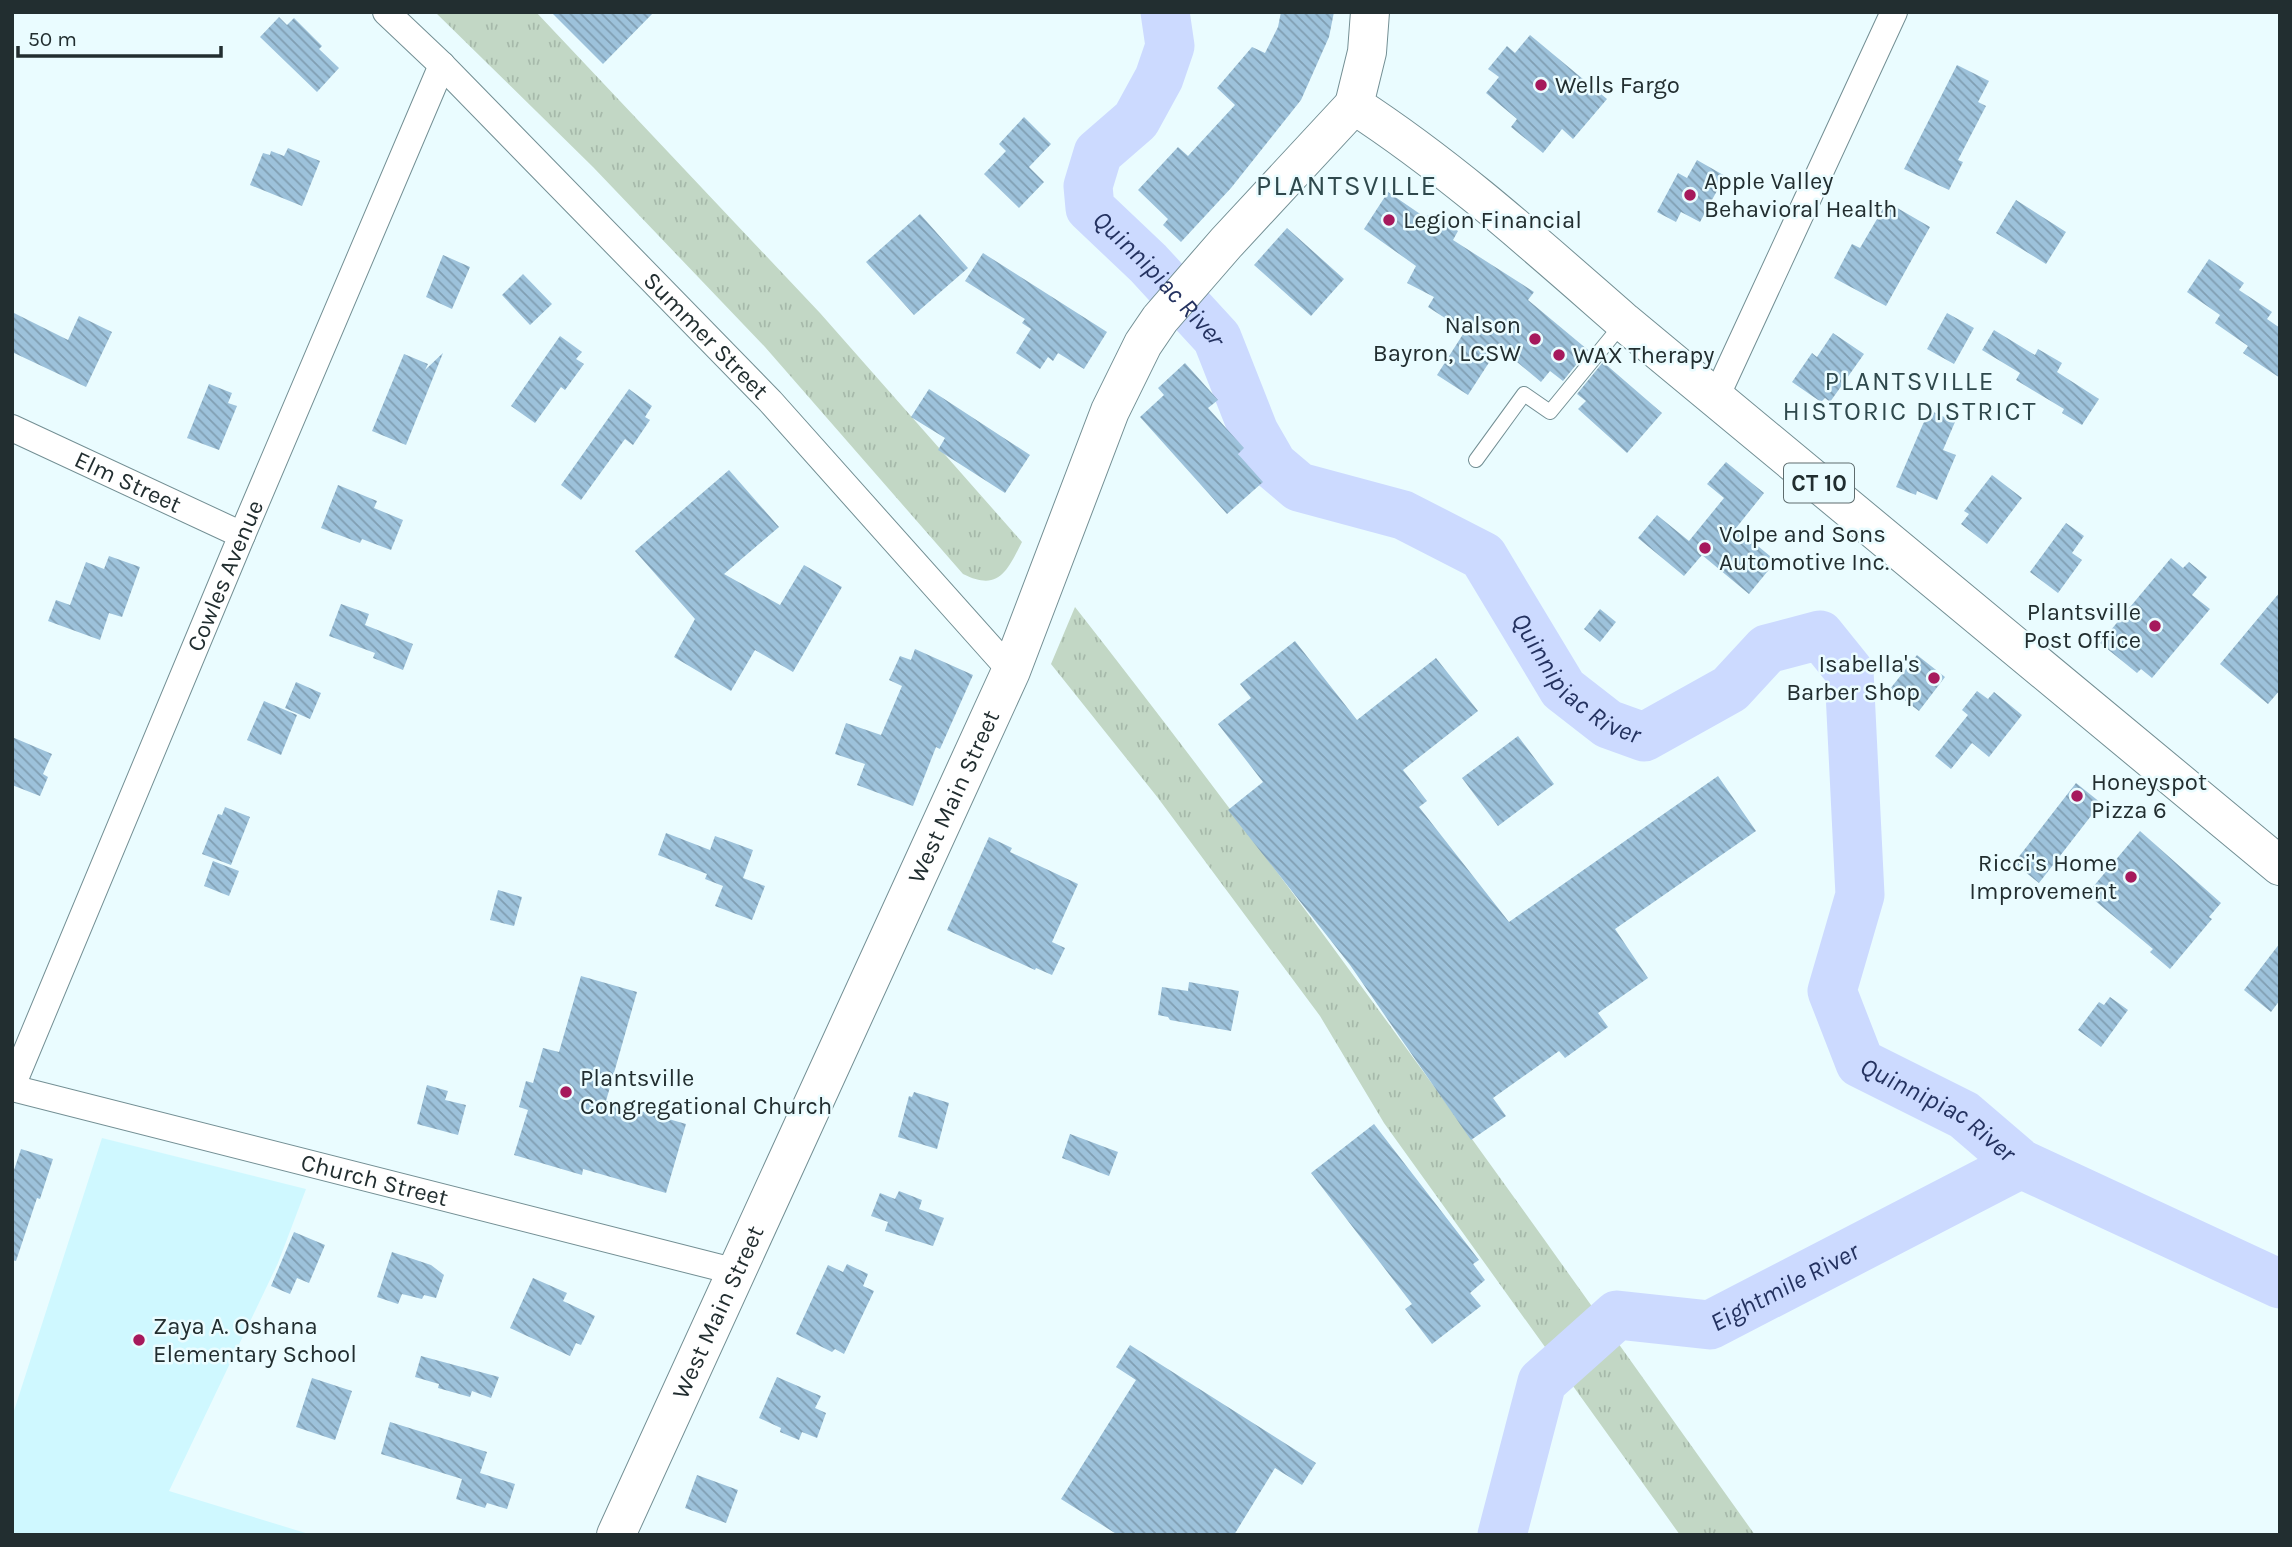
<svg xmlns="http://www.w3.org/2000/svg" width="2292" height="1547" font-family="Karla,sans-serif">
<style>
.built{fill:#cff8ff}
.park{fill:url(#park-tufts)}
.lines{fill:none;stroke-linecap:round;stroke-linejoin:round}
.river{stroke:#ccdaff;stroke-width:49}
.building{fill:url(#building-back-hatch)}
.service-casing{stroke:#738f94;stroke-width:16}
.minor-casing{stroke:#738f94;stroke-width:28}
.secondary-casing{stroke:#738f94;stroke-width:40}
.trunk-casing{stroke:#738f94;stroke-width:40}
.service{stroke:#fff;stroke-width:14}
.minor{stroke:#fff;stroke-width:26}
.secondary{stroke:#fff;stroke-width:38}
.trunk{stroke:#fff;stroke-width:38}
.poi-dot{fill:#a6195c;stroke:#eafcff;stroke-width:2.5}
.labels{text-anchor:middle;stroke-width:5;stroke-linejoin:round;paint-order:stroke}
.shield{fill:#eafcff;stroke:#5e6c6e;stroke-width:2}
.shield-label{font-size:23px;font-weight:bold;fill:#222e30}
.poi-label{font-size:24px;fill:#222e30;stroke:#eafcff;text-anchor:start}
.street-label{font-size:24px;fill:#222e30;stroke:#eafcff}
.water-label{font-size:26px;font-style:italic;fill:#243260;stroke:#eafcff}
.neighbourhood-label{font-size:26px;letter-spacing:2px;fill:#2f494d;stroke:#eafcff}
.quarter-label{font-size:28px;letter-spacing:2px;fill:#2f494d;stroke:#eafcff}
</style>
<defs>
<pattern id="park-tufts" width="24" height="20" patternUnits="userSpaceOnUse" patternTransform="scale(1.75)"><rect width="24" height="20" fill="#c2d7c5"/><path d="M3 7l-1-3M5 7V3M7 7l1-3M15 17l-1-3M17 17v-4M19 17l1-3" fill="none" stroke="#a6b9aa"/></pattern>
<pattern id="building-back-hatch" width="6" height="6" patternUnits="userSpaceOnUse" patternTransform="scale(1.75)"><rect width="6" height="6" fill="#9dc2db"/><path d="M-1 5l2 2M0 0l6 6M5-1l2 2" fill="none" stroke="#809eb2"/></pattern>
</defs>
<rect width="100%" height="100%" fill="#eafcff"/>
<path class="built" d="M102,1138L306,1189L278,1263L169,1491L312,1535H12V1417Z"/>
<path class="park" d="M435,12H536L820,313L1022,542C1007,571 999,592 963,574L765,347L593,167Z
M1075,607C1312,909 1532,1223 1755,1535H1680L1384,1123L1320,1016L1158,798L1051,664Z"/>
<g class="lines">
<g class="river">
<path id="s1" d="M1165,12L1170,46L1159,78L1136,120L1098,153L1088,186L1090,208L1148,263L1217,338L1254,432L1273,465L1299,487L1403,515L1483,556L1563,689L1608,724L1644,737L1730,689L1767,649L1820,635L1849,671L1860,895L1832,991L1860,1063L1964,1115L2021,1164L2280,1284"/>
<path id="s2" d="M1502,1535L1542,1382L1617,1315L1710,1325L2021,1164"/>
</g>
</g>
<path class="building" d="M551,12H654L603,64Z
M1281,12H1334L1329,37L1301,100L1231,188L1181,242L1163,225L1168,219L1138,190L1178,147L1188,156L1235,105L1217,88L1252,47L1265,53L1278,27Z
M279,17L287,25L294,18L322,46L319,49L339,68L317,92L260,37Z
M1530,35L1607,99L1573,139L1562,129L1543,153L1511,127L1517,119L1486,93L1499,77L1488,69L1507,46L1515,53Z
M1957,65L1989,81L1978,102L1986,106L1958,160L1963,162L1949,190L1904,169Z
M1024,117L1051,144L1029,167L1044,182L1019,208L984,174L1006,151L999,144Z
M288,148L320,161L302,206L250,185L263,153L270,155L271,151L284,156Z
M1697,160L1725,176L1700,222L1681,212L1676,222L1657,212L1678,173L1687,178Z
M1388,192L1426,218L1428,215L1458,231L1453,240L1534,292L1528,300L1588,350L1563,381L1550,371L1541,382L1499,347L1468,395L1437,375L1465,331L1428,307L1434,297L1407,283L1416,266L1364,229Z
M2016,200L2066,232L2046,264L1996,233Z
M1887,202L1930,227L1886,306L1834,278L1852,244L1860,248Z
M920,214L968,268L914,315L866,262Z
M1287,228L1344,279L1311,316L1254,265Z
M983,253L1107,332L1084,369L1058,353L1053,361L1048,357L1040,369L1016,353L1031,329L1022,323L1025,319L965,281Z
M443,255L470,267L452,309L426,297Z
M2209,259L2244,283L2239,290L2272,312L2267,319L2280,328V378L2243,353L2248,346L2215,323L2220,315L2187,292Z
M523,274L552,304L530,325L502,295Z
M12,312L68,340L79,316L112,332L86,387L12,352Z
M1947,313L1974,328L1954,364L1927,349Z
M1994,330L2035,355L2038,349L2062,363L2057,372L2099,399L2082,425L2062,413L2064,409L2016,380L2020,373L1982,350Z
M1833,333L1864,354L1830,402L1825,398L1821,402L1792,382L1812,353L1817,357Z
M560,336L582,352L576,359L584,364L565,390L561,387L535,423L511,406Z
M443,353L406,445L372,431L404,354L428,364L425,370Z
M1603,362L1662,413L1627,453L1578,409L1586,401L1577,394Z
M1185,363L1218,400L1208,408L1244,448L1238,454L1263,482L1227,514L1140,417L1164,395L1158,388Z
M209,384L232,393L228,403L237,406L219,450L187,438Z
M629,389L652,406L645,417L650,420L633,445L625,439L581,500L561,485Z
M929,389L1030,455L1005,493L938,450L945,438L911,417Z
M1929,410L1955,422L1943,450L1956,455L1937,500L1917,491L1916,495L1896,487Z
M1726,462L1764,493L1736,528L1776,561L1749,594L1702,555L1684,576L1638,538L1657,515L1689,541L1724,498L1707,484Z
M729,470L779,527L724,574L780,605L804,565L842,587L793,672L755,650L731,691L674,657L695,619L635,551Z
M1992,475L2022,498L1987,544L1961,524L1969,514L1964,511Z
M338,485L377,501L374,508L403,520L391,550L362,539L360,543L321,528Z
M2066,523L2084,536L2072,553L2082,560L2058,593L2030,572Z
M109,556L140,567L122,617L109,613L100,640L48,621L56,600L70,605L86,562L104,569Z
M2171,558L2183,568L2189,562L2207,577L2192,595L2210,609L2152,678L2141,669L2137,673L2100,643Z
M2280,592V690L2268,704L2220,664Z
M341,604L369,614L365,625L413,644L403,670L373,658L375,653L329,636Z
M1600,609L1616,622L1600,642L1584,629Z
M1295,641L1357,720L1436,658L1478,711L1403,770L1427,801L1419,807L1509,922L1718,776L1756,831L1615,929L1648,978L1598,1013L1608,1027L1565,1058L1559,1051L1493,1098L1506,1116L1471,1140L1350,965L1228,810L1263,782L1218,724L1251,698L1240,684Z
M915,649L973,675L940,749L936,747L913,806L857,785L865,764L835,754L846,723L881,735L902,686L889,680L900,656L911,660Z
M1917,655L1945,677L1919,711L1890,689Z
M296,682L321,693L310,719L285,708Z
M1977,691L1988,699L1994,692L2022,715L1989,757L1972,743L1951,769L1935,756L1968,715L1962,710Z
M264,701L297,715L281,755L247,740Z
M1518,736L1554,784L1498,826L1462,778Z
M12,737L52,754L43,774L48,777L40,796L12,785Z
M2076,783L2101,803L2039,883L2014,863Z
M225,807L250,817L231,865L202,854L218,814L222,815Z
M2140,831L2221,903L2209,917L2212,919L2170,969L2150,952L2153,949L2087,894Z
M666,833L710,850L715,836L753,850L743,878L765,886L752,920L715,906L723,886L705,879L707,874L658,855Z
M989,837L1012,848L1010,852L1078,884L1052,942L1065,948L1052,975L1036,968L1035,970L947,930Z
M213,861L239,871L229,896L204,886Z
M498,890L522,897L514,926L490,920Z
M2280,943V1000L2271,1012L2244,990Z
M581,976L637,992L606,1101L686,1124L666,1193L583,1169L582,1175L514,1155L528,1110L519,1107L526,1081L533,1083L543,1048L559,1052Z
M1189,982L1239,991L1231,1031L1170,1020L1168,1017L1158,1015L1162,987L1188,991Z
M2110,997L2128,1010L2101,1047L2078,1030L2099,1002L2104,1005Z
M427,1085L448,1091L445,1100L466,1105L458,1135L417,1124Z
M914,1092L949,1103L937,1149L898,1137L909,1096L912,1097Z
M1374,1124L1479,1260L1473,1264L1485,1280L1470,1293L1481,1306L1432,1344L1405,1309L1412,1304L1311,1173Z
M1070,1134L1118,1152L1109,1176L1062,1158Z
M21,1149L53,1159L40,1199L37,1198L16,1261L12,1260V1176Z
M899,1191L922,1200L919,1209L944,1218L933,1246L885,1231L888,1222L871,1216L880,1193L895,1199Z
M294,1232L325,1245L309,1283L297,1278L290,1294L271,1286Z
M392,1252L431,1265L444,1275L436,1298L424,1295L422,1299L402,1294L398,1304L377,1297Z
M847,1264L868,1274L863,1286L874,1291L844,1354L835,1349L832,1352L796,1334L828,1265L843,1272Z
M533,1278L567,1293L563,1301L595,1316L581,1345L576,1343L570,1356L510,1328Z
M1130,1345L1316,1463L1302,1485L1275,1468L1234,1535H1118L1061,1499L1136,1380L1116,1367Z
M421,1356L499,1377L491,1398L472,1391L470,1397L438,1388L439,1384L415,1377Z
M777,1377L821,1396L815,1408L826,1413L817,1438L802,1432L799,1440L780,1432L781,1428L759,1418Z
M312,1378L352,1391L335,1440L296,1427Z
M390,1422L487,1452L480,1473L515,1484L507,1509L487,1503L485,1508L456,1499L462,1479L381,1454Z
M697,1475L738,1490L726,1523L685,1508Z"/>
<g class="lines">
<g class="service-casing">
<path id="service" d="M1476,460L1524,394L1550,412L1623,323"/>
</g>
<g class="minor-casing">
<g id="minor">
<path id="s3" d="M386,12L442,65L770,401L1011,671"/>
<path d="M1716,397L1894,12"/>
<path id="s4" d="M12,428L242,535"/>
<path id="s5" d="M12,1086L242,535L442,65"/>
<path id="s6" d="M12,1088L737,1272"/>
</g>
</g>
<g class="secondary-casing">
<g id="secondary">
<path id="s7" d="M616,1535L1011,671L1110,411L1143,344L1160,319L1226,243L1354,105"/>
</g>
</g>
<g class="trunk-casing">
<path id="trunk" d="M1370,12L1367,52L1354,105C1451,168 1537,246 1624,322L2280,866"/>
</g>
<use href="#service" class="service"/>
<use href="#minor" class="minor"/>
<use href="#secondary" class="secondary"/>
<use href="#trunk" class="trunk"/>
</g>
<g class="poi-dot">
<circle cx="1541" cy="85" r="7"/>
<circle cx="1690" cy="195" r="7"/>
<circle cx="1389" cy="220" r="7"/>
<circle cx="1535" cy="339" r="7"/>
<circle cx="1559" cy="355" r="7"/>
<circle cx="1705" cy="548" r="7"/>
<circle cx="2155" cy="626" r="7"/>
<circle cx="1934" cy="678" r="7"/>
<circle cx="2077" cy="796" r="7"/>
<circle cx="2131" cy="877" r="7"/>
<circle cx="566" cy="1092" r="7"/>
<circle cx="139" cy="1340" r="7"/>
</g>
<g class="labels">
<rect class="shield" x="1784" y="463.5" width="70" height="39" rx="5"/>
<g class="shield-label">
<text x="1819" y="491">CT 10</text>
</g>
<g class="poi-label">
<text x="1555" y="93">Wells Fargo</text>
<text x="1704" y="189">Apple Valley<tspan x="1704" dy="28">Behavioral Health</tspan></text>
<text x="1403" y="228">Legion Financial</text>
<text x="1521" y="333" text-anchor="end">Nalson<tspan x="1521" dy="28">Bayron, LCSW</tspan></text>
<text x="1573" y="363">WAX Therapy</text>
<text x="1719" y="542">Volpe and Sons<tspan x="1719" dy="28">Automotive Inc.</tspan></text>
<text x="2141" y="620" text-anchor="end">Plantsville<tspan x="2141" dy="28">Post Office</tspan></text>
<text x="1920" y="672" text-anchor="end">Isabella's<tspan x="1920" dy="28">Barber Shop</tspan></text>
<text x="2091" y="790">Honeyspot<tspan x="2091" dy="28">Pizza 6</tspan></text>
<text x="2117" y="871" text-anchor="end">Ricci's Home<tspan x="2117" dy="28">Improvement</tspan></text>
<text x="580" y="1086">Plantsville<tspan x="580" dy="28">Congregational Church</tspan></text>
<text x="153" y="1334">Zaya A. Oshana<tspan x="153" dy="28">Elementary School</tspan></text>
</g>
<g class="street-label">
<text dy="8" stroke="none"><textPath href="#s3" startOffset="455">Summer Street</textPath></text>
<text dy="8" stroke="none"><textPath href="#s4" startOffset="128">Elm Street</textPath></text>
<text dy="8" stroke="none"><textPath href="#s5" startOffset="553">Cowles Avenue</textPath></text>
<text dy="8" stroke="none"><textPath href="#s7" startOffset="812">West Main Street</textPath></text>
<text dy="8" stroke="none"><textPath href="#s6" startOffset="374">Church Street</textPath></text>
<text dy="8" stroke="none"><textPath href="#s7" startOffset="245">West Main Street</textPath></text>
</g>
<g class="water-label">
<text dy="9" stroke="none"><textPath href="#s1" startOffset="322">Quinnipiac River</textPath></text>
<text dy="9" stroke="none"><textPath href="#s1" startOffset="933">Quinnipiac River</textPath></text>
<text dy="9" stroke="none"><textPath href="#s1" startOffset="1773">Quinnipiac River</textPath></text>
<text dy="9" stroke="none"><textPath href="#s2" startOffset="436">Eightmile River</textPath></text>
</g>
<g class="neighbourhood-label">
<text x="1910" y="390">PLANTSVILLE<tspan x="1910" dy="30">HISTORIC DISTRICT</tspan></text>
</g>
<g class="quarter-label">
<text x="1347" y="195">PLANTSVILLE</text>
</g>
</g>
<rect width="2292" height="1547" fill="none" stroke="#222e30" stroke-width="28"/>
<path d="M18 46v10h203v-10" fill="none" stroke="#222e30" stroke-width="3.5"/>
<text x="28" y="46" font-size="21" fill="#222e30" stroke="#eafcff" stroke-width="5" paint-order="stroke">50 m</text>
</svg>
